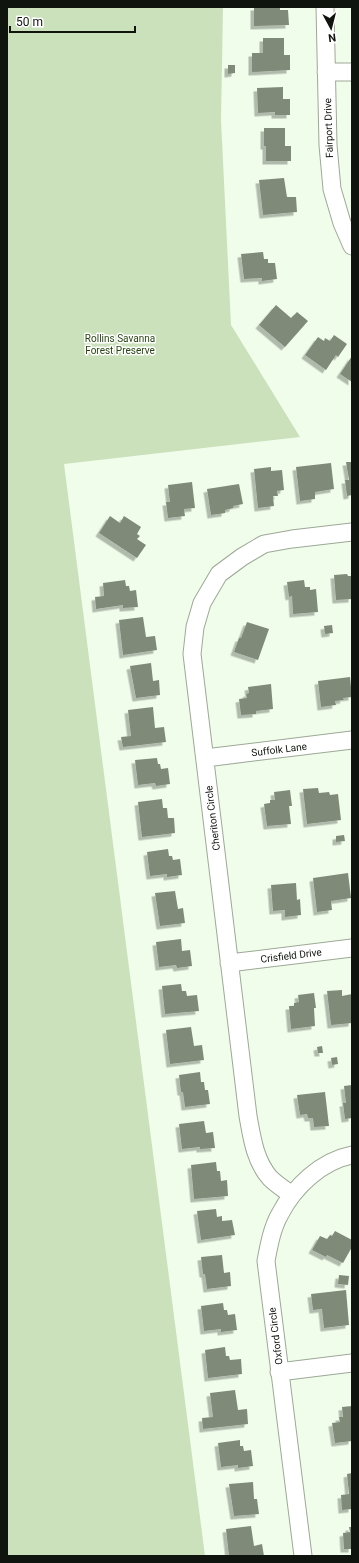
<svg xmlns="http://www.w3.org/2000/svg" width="359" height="1563" font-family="Roboto,sans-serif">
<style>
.green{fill:#cae1bc}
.building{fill:#7f8a79;filter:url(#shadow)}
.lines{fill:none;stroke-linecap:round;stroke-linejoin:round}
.minor-casing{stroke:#9da897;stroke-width:19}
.minor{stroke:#fff;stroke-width:17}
.labels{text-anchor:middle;stroke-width:3;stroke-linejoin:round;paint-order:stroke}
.street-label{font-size:10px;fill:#10140e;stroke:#fff}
.park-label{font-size:10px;fill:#274411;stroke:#fff}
</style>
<defs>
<filter id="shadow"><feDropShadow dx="-3.5" dy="3.5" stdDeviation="0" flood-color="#0004"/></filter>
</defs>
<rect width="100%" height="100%" fill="#f0fdea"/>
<path class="green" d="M7,7H223L221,120L231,325L300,437L64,464L205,1556H7Z"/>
<path class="building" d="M254,7H280V10H288L289,25L254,26Z
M263,38H284V55H290V70L252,72V53H263Z
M228,65H235V73L228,74Z
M283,87V99H290V115H275V112L258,113L257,88Z
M264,128H285V146H291V161H266V146H264Z
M284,178L287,197H296L297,212L263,215L259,180Z
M263,252L264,259H268V263H275L277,279L262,281V278L244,279L241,254Z
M276,305L291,318L297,312L308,321L285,347L259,325Z
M334,335L347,344L338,357L336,355L326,370L305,355L318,337L324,341L325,338L330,341Z
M352,356V382L340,374Z
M346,462H352V495L347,496L345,480H349Z
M331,463L334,489L315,492V499L300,501L296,467Z
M271,467V471L282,470L284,490L277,491L278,496H273L274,506L258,508L254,469Z
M192,482L195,508L184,509L185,516L168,518L166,502H170L168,485Z
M239,484L243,504L233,506V508L225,510V513L211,515L207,489Z
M110,516L120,523L124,516L141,527L137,534L140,536L137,539L146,545L137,558L99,533Z
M347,574L348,576H352V599L336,600L334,575Z
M125,580L126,586H129L130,591L136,590L138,607L123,608V605L96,609L95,597L104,596L103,583Z
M304,580L305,587H310V590L316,589L318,612L293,614L292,596L289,597L287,582Z
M143,617L146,637L155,636L157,650L123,655L119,620Z
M247,622L269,629L258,660L234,652L239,638H241Z
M332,625L333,633L325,634L324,626Z
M151,663L153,681L159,680L160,695L136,698L130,666Z
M350,677L352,697L343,698L344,700L335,701L336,705L321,707L318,681Z
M271,684L273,709L256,711V714L241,715L239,699L247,698L246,694L249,693L248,687Z
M153,707L155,728L164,727L166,742L123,747L121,737L131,736L128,710Z
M157,758L158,764H160L161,769L168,768L170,784L156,786L155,783L138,785L135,760Z
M318,788L319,793L329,792L330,795L338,794L341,820L307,824L303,789Z
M290,790L292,806H289L291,824L267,826L264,804L270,803V800H275L274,792Z
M162,799L163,808H167L168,818H174L175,833L142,837L138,802Z
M344,835L345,841L336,842V836Z
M168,849L169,856H172L173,860L180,859L182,875L167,877V874L150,876L147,852Z
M348,873L351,898L331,901L332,910L317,912L313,878Z
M296,883L297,900L300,899L301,915L285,917V910L273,911L271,885Z
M175,891L178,909L183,908L185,923L160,926L155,893Z
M181,939L182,951L190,950L192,966L177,968L176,965L159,967L156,942Z
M181,984L182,991H186L187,996L197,995L199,1011L165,1014L162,986Z
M342,990V996L352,994V1023L331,1025L327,991Z
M314,993L316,1008H314L315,1026L291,1029L289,1006H294V1003L299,1002L298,995Z
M191,1027L194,1046L202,1045L204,1060L170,1064L166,1030Z
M322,1046L323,1053H318L317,1047Z
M337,1057L338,1064L332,1065L331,1058Z
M200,1072L201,1082H204L205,1090H208L210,1104L185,1107L183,1092H181L179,1075Z
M352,1085V1118L345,1119L343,1103H346L344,1086Z
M325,1092L329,1126L314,1127L313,1118H308L307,1114L300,1115L297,1095Z
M204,1121L206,1133L213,1132L215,1148L200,1149V1147L182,1149L179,1124Z
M216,1162L217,1171H220L221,1181L227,1180L228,1196L194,1199L191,1165Z
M216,1209L217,1217L222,1216V1221L232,1220L235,1235L201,1240L197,1211Z
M335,1231L352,1240V1247L343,1263L327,1255L326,1257L312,1250L320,1236L327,1239L330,1235L332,1236Z
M222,1255L224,1273L230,1272L231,1286L207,1289L205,1274H203L201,1257Z
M339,1275L349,1276L348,1285L338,1284Z
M346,1290L349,1325L324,1328L322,1309L313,1310L311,1294Z
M223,1303L224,1310H227L228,1315L235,1314L237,1330L221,1332V1329L204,1331L201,1306Z
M225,1347L226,1356H229L230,1360L241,1359L242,1374L208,1378L205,1350Z
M235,1390L238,1410L247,1409L248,1424L203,1429L202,1418L213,1417L210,1393Z
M352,1406V1441L335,1443L332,1423L340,1422L339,1417H343L342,1407Z
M240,1440V1446H243L244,1451L251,1450L253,1466L238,1468V1465L221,1467L218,1443Z
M352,1473V1509L342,1510L341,1495L349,1494L347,1474Z
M253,1482L254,1499H257L259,1514L234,1516L229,1484Z
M251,1526L254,1546L262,1544L264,1556H229L226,1529Z
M349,1527H352V1549H344L343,1533L350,1532Z"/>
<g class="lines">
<g class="minor-casing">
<path id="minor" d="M325,7L328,145L332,189L342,223L352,246
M326,72H352
M205,758L352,740
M229,963L352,948
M292,1195C285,1190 276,1184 270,1178C255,1161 252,1138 248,1116L192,654L195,627L202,603L219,574L242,557L264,544L292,539L352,532
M279,1372L352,1363
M303,1556L266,1261C269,1245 272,1228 280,1214C294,1187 321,1161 352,1155"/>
</g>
<use href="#minor" class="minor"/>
</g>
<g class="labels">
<g class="street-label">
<text transform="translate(328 128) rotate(-92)" y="4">Fairport Drive</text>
<text transform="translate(279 749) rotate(-7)" y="4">Suffolk Lane</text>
<text transform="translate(212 818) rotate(-97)" y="4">Cheriton Circle</text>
<text transform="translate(291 955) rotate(-7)" y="4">Crisfield Drive</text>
<text transform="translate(275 1336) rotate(-97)" y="4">Oxford Circle</text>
</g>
<g class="park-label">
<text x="120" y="342">Rollins Savanna<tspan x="120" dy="12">Forest Preserve</tspan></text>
</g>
</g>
<rect width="359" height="1563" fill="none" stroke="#10140e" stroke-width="16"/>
<g transform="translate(331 28) rotate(173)" stroke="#ffffff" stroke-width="3" paint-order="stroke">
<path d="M0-3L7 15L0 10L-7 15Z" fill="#10140e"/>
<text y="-6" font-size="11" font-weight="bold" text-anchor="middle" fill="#10140e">N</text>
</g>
<path d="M10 26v6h125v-6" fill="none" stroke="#10140e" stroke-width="2"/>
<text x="16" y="26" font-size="12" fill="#10140e" stroke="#ffffff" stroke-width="3" paint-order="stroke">50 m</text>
</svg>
